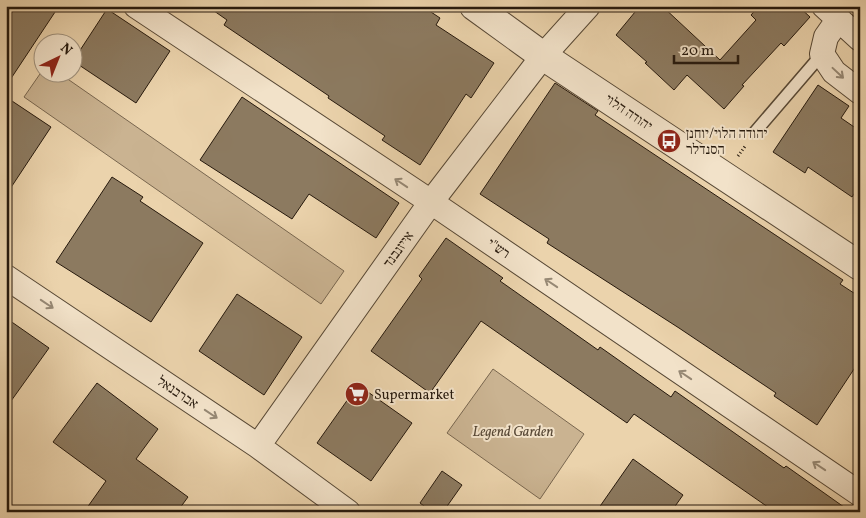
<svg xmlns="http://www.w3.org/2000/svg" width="866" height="518" font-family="Vollkorn,'Frank Ruhl Libre',serif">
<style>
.green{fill:#cab391;stroke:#78664f}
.building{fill:#8c7a60;stroke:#26190d}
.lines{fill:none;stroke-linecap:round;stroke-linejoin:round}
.service-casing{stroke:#574835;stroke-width:14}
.minor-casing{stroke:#574835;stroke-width:26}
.tertiary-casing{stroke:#574835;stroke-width:30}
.path{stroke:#26190d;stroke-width:3;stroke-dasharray:1 2.5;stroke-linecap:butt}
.service{stroke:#f2e2c9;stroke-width:11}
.minor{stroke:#f2e2c9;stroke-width:24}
.tertiary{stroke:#f2e2c9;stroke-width:28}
.oneway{stroke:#968874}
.labels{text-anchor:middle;stroke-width:4;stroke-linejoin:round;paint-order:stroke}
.street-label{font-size:14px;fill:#26190d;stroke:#f2e2c9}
.poi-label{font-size:14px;fill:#26190d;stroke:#f2e2c9;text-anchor:start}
.park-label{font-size:14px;font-style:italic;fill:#574735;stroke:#f2e2c9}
</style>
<rect width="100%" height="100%" fill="#ebd3ac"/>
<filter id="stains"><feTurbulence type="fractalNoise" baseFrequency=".004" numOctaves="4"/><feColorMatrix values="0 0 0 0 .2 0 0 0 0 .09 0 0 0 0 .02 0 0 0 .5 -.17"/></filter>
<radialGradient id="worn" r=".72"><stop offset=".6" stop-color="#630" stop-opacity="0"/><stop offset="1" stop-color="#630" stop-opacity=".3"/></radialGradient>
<path class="green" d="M42,71V72L59,73L344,271L321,304L24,97Z
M493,369L584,434L540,499L447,433Z"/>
<path class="building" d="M6,6H59L6,86Z
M207,6H422L440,18L436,25L494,63L471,98L466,94L420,165L382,140L385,136L328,98L329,96L224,25L227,20Z
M640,6H662L720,60L756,20L751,15L759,6H798L810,17L784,46L781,43L742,85L744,86L724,109L687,75L674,90L645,63L647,62L616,35Z
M107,9L170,51L136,103L73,61Z
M555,83L598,111L595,115L843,280L840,284L860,297V360L817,425L774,396L776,393L679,328L547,243L549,239L480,194Z
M818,85L849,106L841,118L860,131V185L852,197L808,167L805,173L773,152Z
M6,97L51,127L6,195Z
M242,97L399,203L376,238L309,194L292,219L200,160Z
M112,177L143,197L140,201L203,243L151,322L56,262Z
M446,238L503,278L500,281L598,350L600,347L671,397L675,391L784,468L786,466L851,512H775L634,414L627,423L481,321L430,393L371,351L422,279L419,276Z
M237,294L302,337L264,395L199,351Z
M6,318L49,348L6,408Z
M97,383L158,429L136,459L188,497L177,512H84L106,481L53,442Z
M358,385L412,423L371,481L317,443Z
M633,459L683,495L671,512H596Z
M442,471L462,485L443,512H432L420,503Z"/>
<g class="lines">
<g class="service-casing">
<path id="service" d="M755,132L822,54"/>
</g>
<g class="minor-casing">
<path id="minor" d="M136,6L431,202L860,494
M824,6L860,39
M838,20L826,37L822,54L834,72L860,92
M6,277L258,446L348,512
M258,446L431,202L543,56L588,6"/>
</g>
<g class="tertiary-casing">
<path id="tertiary" d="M474,6L543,56L860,266"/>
</g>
<path class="path" d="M738,156L746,145"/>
<use href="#service" class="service"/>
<use href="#minor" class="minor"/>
<use href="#tertiary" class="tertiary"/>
</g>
<defs><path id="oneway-shaft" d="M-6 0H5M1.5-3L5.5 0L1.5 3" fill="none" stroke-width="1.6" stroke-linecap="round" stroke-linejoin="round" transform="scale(1.25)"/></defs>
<g class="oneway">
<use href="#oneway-shaft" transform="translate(838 73) rotate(43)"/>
<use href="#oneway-shaft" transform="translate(401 183) rotate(-146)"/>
<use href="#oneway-shaft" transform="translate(551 283) rotate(-146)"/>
<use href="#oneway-shaft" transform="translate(47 304) rotate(34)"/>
<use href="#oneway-shaft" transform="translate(685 375) rotate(-146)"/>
<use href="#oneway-shaft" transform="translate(211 414) rotate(34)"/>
<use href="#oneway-shaft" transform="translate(819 466) rotate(-146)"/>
</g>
<defs>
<g id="bus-disc" transform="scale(1.25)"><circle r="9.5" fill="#8f2418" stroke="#f2e2c9"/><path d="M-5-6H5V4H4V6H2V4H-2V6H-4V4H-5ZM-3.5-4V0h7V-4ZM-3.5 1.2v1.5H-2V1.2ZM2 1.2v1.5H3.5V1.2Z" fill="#fff"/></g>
<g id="supermarket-disc" transform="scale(1.25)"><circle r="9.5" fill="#8f2418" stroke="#f2e2c9"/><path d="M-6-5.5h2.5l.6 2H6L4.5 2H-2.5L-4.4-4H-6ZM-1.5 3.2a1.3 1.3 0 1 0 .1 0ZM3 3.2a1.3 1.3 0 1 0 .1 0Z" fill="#fff"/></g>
</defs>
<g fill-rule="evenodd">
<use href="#bus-disc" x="669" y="141"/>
<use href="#supermarket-disc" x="357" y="394"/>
</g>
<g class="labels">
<g class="street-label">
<text transform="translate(629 112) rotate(34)" y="5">יהודה הלוי</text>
<text transform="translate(499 248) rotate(34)" y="5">רש"י</text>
<text transform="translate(398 249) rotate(-54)" y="5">אייזנבנד</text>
<text transform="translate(178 392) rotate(34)" y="5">אברבנאל</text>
</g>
<g class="poi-label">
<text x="686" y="138">יהודה הלוי/יוחנן<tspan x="686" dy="16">הסנדלר</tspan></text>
<text x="374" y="399">Supermarket</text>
</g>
<g class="park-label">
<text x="513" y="436">Legend Garden</text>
</g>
</g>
<rect width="866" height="518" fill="none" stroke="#ebd3ac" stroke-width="25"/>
<rect x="8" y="8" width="851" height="503" fill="none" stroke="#26190d" stroke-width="2.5"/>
<rect x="12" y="12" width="841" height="493" fill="none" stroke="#26190d"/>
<g transform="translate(58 58) rotate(43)"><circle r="24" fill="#f2e2c9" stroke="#a0927e"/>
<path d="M0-4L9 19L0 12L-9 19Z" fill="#8f2418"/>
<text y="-8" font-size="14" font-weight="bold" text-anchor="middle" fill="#26190d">N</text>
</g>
<path d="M674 55v8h64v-8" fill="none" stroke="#26190d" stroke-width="2.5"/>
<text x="681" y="55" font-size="15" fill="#26190d" stroke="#f2e2c9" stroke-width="4" paint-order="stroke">20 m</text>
<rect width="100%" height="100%" filter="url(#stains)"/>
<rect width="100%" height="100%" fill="url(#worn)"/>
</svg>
